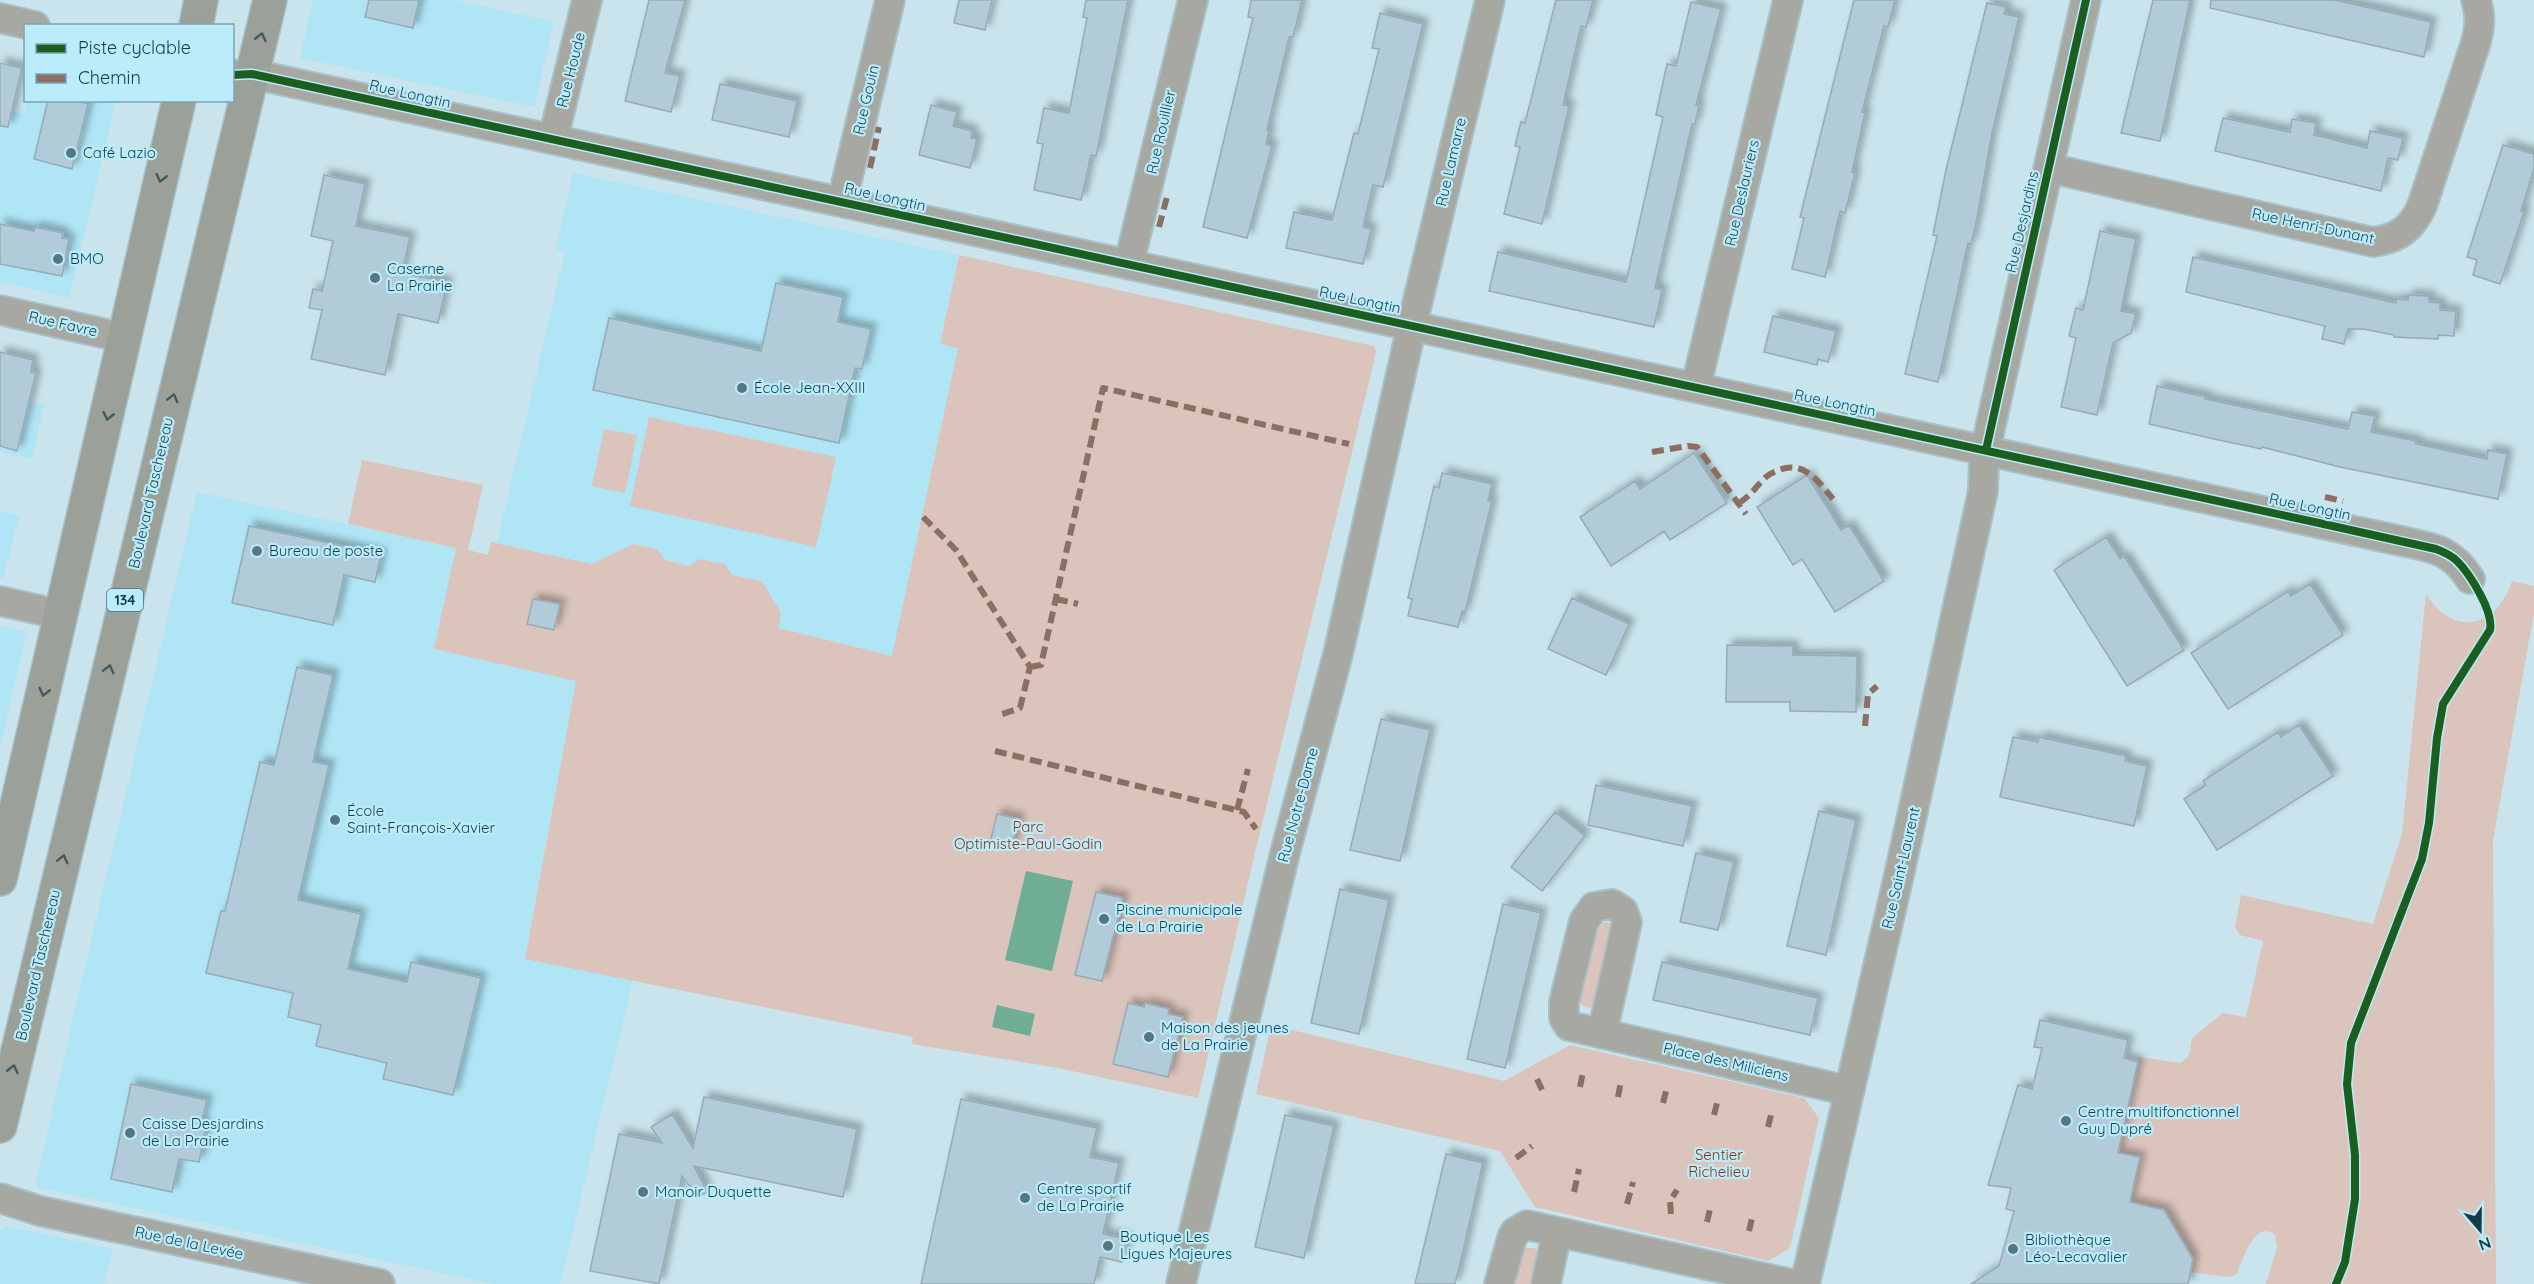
<svg xmlns="http://www.w3.org/2000/svg" width="2534" height="1284" font-family="Quicksand,sans-serif">
<style>
.built{fill:#afe5f5}
.green{fill:#dac4bc}
.water{fill:#6fae94}
.building{fill:#b1cbd8;stroke:#94acb8;stroke-width:1.5;filter:url(#shadow)}
.lines{fill:none;stroke-linecap:round;stroke-linejoin:round}
.street-casing{stroke:#a8c1c9;stroke-width:32}
.primary-casing{stroke:#a8c1c9;stroke-width:36}
.street{stroke:#a6a8a1;stroke-width:28}
.primary{stroke:#9ba199;stroke-width:33}
.quiet{stroke:#8d6e63;stroke-width:6;stroke-dasharray:12 6;stroke-linecap:butt}
.cycleway-casing{stroke:#baecfb;stroke-width:11}
.cycleway{stroke:#1b5e20;stroke-width:8}
.oneway{stroke:#3f5a60}
.poi-dot{fill:#557781;stroke:#baecfb;stroke-width:2}
.labels{text-anchor:middle;stroke-width:4.5;stroke-linejoin:round;paint-order:stroke}
.shield{fill:#baecfb;stroke:#48717d;stroke-width:1.5}
.shield-label{font-size:14px;font-weight:bold;fill:#173c47}
.street-label{font-size:15px;fill:#173c47;stroke:#baecfb}
.poi-label{font-size:15px;fill:#173c47;stroke:#baecfb;text-anchor:start}
.park-label{font-size:15px;fill:#8d3210;stroke:#baecfb}
</style>
<defs>
<filter id="shadow"><feDropShadow dx="5.5" dy="-5.5" stdDeviation="3" flood-color="#0004"/></filter>
</defs>
<rect width="100%" height="100%" fill="#c9e4ec"/>
<path class="built" d="M313,0H455L554,22L534,107L300,58Z
M27,101H116L69,298L0,282V109L24,114Z
M573,173L959,255L940,343L958,348L893,656L779,628L732,575L701,559L689,566L665,560L633,544L592,564L497,543L565,251L556,249Z
M0,395L44,405L32,459L0,452Z
M197,492L457,548L434,649L576,681L525,959L633,980L560,1284H494L39,1188L36,1184L71,1026Z
M0,511L19,516L3,578H0Z
M0,626L22,631L26,636L0,747Z
M5,1226L113,1249L104,1284H0V1230Z"/>
<path class="green" d="M959,255L1374,346L1376,353L1255,853L1198,1098L1053,1067L912,1044L913,1037L525,959L576,681L434,649L456,548L348,524L362,460L483,485L468,550L488,555L491,542L592,564L633,544L657,549L665,560L689,566L700,559L725,564L732,575L762,581L781,613L779,628L892,656L958,348L940,344Z
M649,417L836,457L816,547L630,506Z
M604,429L637,435L625,493L592,486Z
M2512,581L2534,586V614L2493,840L2496,1284H2266L2277,1248L2275,1235C2254,1219 2243,1260 2236,1275L2228,1277L2190,1272L2193,1259L2164,1210L2130,1202L2140,1157L2118,1153L2139,1057L2181,1063L2189,1056L2192,1038L2223,1013L2246,1017L2263,941L2240,935L2235,927L2241,895L2373,924L2402,834L2426,594C2453,638 2497,628 2512,581Z
M1608,922L1613,928L1594,1006L1588,1008L1579,1003L1578,998L1592,937L1603,923Z
M1271,1025L1504,1081L1570,1045L1804,1098L1819,1118L1791,1244L1787,1250L1768,1261L1535,1207L1500,1151L1256,1094Z
M1525,1248H1534L1538,1251L1533,1284H1514L1521,1251Z"/>
<path class="water" d="M1026,871L1073,881L1052,971L1005,960Z
M997,1005L1035,1014L1030,1036L992,1027Z"/>
<path class="building" d="M369,0H419L413,28L365,17Z
M649,0H685L665,73L680,76L671,112L625,101Z
M959,0H992L985,30L954,23Z
M1086,0H1128L1096,156L1091,155L1081,200L1034,190L1043,144L1037,143L1044,108L1069,113L1087,18L1083,17Z
M1251,0H1302L1293,37H1289L1267,130L1269,131L1266,144L1272,146L1247,238L1203,227L1253,18L1248,17Z
M1556,0H1593L1586,27L1581,26L1563,105L1569,106L1542,224L1504,214L1520,147L1515,146L1521,122L1525,123Z
M1854,0H1895L1888,27L1884,26L1862,112L1865,113L1852,172L1855,173L1845,213L1840,211L1825,277L1792,269L1804,218L1800,217Z
M2153,0H2190L2160,141L2121,133Z
M2211,0H2335L2431,22L2424,57L2210,8Z
M1691,2L1721,9L1696,105H1699L1695,124H1692L1655,288L1662,290L1654,327L1489,291L1498,252L1626,282L1663,117L1656,115L1667,64L1676,66Z
M1987,3L2006,7L2004,14L2019,17L1991,138L1977,218L1971,244L1968,243L1938,382L1905,374L1937,236L1933,235L1946,170Z
M1380,13L1423,24L1383,187L1373,185L1363,227L1371,229L1363,264L1286,248L1294,212L1332,220L1354,133L1358,134L1379,49L1372,48Z
M0,63L22,68L8,127L0,126Z
M720,84L797,101L789,137L712,120Z
M48,100H75L88,104L72,169L34,159Z
M931,105L957,112L953,126L972,131L971,138L977,139L970,168L919,155Z
M2223,118L2290,132L2292,119L2316,123L2314,135L2367,148L2370,131L2403,138L2398,160L2388,158L2381,191L2215,151Z
M2503,145L2534,154V168L2521,211L2524,212L2500,284L2473,275L2477,260L2467,257Z
M324,175L365,184L356,226L410,237L402,273L447,282L438,323L398,314L385,375L311,359L322,310L309,308L313,289L322,291L333,241L311,236Z
M0,224L34,231L35,227L63,233L62,238L69,239L62,276L0,264Z
M2100,231L2136,239L2121,311L2136,314L2131,333L2113,343L2097,415L2061,407L2076,338L2069,336L2076,308L2083,310Z
M2193,257L2396,303V299L2408,300V295L2429,296V302L2440,303V310L2456,311L2454,336L2438,335V339L2394,337V335L2364,329H2348L2344,344L2322,339L2325,326L2186,292Z
M776,283L843,297L838,322L871,329L862,369L855,368L839,443L593,390L609,318L761,351Z
M1773,316L1836,331L1828,362L1818,359L1817,365L1764,352Z
M0,352L33,360L31,372L36,373L17,451L0,446Z
M2157,386L2206,397L2205,399L2348,429L2352,412L2375,416L2371,432L2416,441V444L2487,459L2488,450L2507,454L2498,499L2340,467L2262,447L2261,449L2214,439L2149,424Z
M1694,453L1727,503L1670,540L1664,531L1611,566L1580,517L1635,481L1640,489Z
M1442,473L1492,484L1488,501H1492L1482,542L1465,612L1462,611L1458,627L1408,616L1412,599L1408,598L1434,486L1439,488Z
M1807,475L1841,530L1849,525L1884,581L1835,612L1802,559L1793,565L1757,507Z
M249,526L381,554L375,582L344,575L333,625L232,603Z
M2106,537L2120,559L2124,556L2184,650L2127,686L2054,570Z
M2310,584L2343,635L2228,709L2191,653L2288,591L2291,596Z
M1572,598L1629,624L1606,675L1548,649Z
M533,599L560,604L554,630L527,624Z
M1727,645L1793,646V655L1857,656L1856,712L1790,711V702H1726Z
M297,667L333,675L313,762L329,765L298,900L361,914L348,969L407,982L411,962L481,978L453,1095L383,1079L387,1063L316,1046L321,1025L288,1017L293,993L206,973L221,911H225L260,762L274,765Z
M1381,719L1430,730L1400,861L1350,850Z
M2299,725L2333,776L2217,850L2184,799L2206,785L2203,781L2278,732L2281,737Z
M2013,737L2038,742L2039,737L2126,756L2125,761L2147,766L2134,826L2000,797Z
M1596,785L1692,806L1683,846L1588,825Z
M1819,811L1856,820L1826,955L1787,946Z
M1555,812L1585,836L1542,891L1511,867Z
M997,814L1019,819L1011,848L990,843Z
M1696,853L1734,862L1718,930L1680,922Z
M1340,889L1389,900L1359,1034L1311,1023Z
M1096,892L1123,898L1102,981L1075,975Z
M1503,904L1541,913L1505,1068L1467,1059Z
M1662,962L1818,998L1810,1035L1653,1000Z
M1128,1003L1144,1007L1145,1003L1169,1009L1168,1014L1183,1017L1168,1077L1113,1064Z
M2040,1020L2128,1040L2124,1058L2138,1062L2118,1153L2140,1157L2130,1202L2164,1210L2193,1259L2188,1284H1971L1999,1266L2014,1211L2006,1209L2011,1188L1988,1185L2018,1085L2032,1089L2042,1048L2034,1047Z
M131,1084L207,1100L201,1124L206,1126L199,1162L179,1159L172,1192L111,1179Z
M704,1097L857,1129L843,1197L694,1166L707,1192L698,1197L682,1176L659,1284L590,1271L619,1134L662,1143L651,1127L672,1114L693,1148Z
M961,1099L1097,1128L1090,1157L1119,1163L1103,1234L1127,1239L1122,1262L1100,1257L1094,1284H921Z
M1285,1115L1334,1126L1304,1258L1255,1247Z
M1446,1154L1483,1163L1464,1247L1455,1284H1415Z"/>
<g class="lines">
<g class="street-casing">
<path id="street" d="M0,18L35,26
M232,75L252,74L2401,541C2433,548 2451,549 2470,579
M553,139L587,0
M2049,168L2373,242C2398,239 2412,228 2422,206L2476,42C2480,27 2481,15 2476,0
M842,201L890,0
M1129,263L1193,0
M0,310L125,338
M1696,386L1788,0
M0,601L62,615
M1602,1034L1627,922L1623,911L1612,904L1594,907L1584,921L1564,1002V1018L1569,1026L1591,1031L1849,1091
M0,1198L40,1211L380,1284
M1181,1284L1285,853L1338,654L1412,325L1490,0
M1499,1284L1512,1238L1515,1232L1527,1225L1792,1284
M1546,1284L1557,1232
M1805,1284L1899,875L1983,491L1984,457L1993,415L2086,0"/>
</g>
<g class="primary-casing">
<path id="primary" d="M196,26L201,0
M0,879L179,100
M0,1126L270,0"/>
</g>
<use href="#street" class="street"/>
<use href="#primary" class="primary"/>
<path class="quiet" d="M870,168L879,127
M1159,227L1168,193
M1652,452L1688,446L1697,447L1746,514
M2325,497L2343,501
M1739,503C1751,496 1756,486 1766,477C1769,474 1774,472 1779,470C1804,460 1818,481 1833,499
M923,517L956,550L1030,667L1020,708L997,716
M1056,599L1078,604
M1030,667L1041,665L1103,388L1349,444
M1865,726L1868,694L1877,686
M995,751L1244,812L1256,829
M1237,810L1248,769
M1537,1079L1544,1094
M1580,1087L1583,1072
M1618,1097L1621,1081
M1663,1103L1666,1091
M1714,1115L1717,1103
M1768,1127L1771,1115
M1516,1158L1532,1146
M1574,1192L1579,1169
M1627,1204L1633,1182
M1671,1214L1670,1201L1677,1190
M1707,1222L1710,1209
M1749,1231L1752,1218"/>
<g class="cycleway-casing">
<path id="cycleway" d="M232,75L252,74L2319,523L2436,549C2444,552 2451,555 2457,561C2470,574 2494,612 2490,630L2443,704L2437,738L2429,823L2422,859L2351,1043L2347,1084L2355,1155V1199L2345,1262L2336,1284
M1986,450L2086,0"/>
</g>
<use href="#cycleway" class="cycleway"/>
</g>
<defs><path id="oneway-chevron" d="M-2-3.5L2.5 0L-2 3.5" fill="none" stroke-width="1.6" stroke-linecap="round" stroke-linejoin="round" transform="scale(1.5)"/></defs>
<g class="oneway">
<use href="#oneway-chevron" transform="translate(261 37) rotate(-77)"/>
<use href="#oneway-chevron" transform="translate(161 178) rotate(103)"/>
<use href="#oneway-chevron" transform="translate(173 398) rotate(-76)"/>
<use href="#oneway-chevron" transform="translate(108 416) rotate(103)"/>
<use href="#oneway-chevron" transform="translate(109 669) rotate(-76)"/>
<use href="#oneway-chevron" transform="translate(44 692) rotate(103)"/>
<use href="#oneway-chevron" transform="translate(63 859) rotate(-76)"/>
<use href="#oneway-chevron" transform="translate(13 1069) rotate(-77)"/>
</g>
<g class="poi-dot">
<circle cx="71" cy="153" r="6"/>
<circle cx="58" cy="259" r="6"/>
<circle cx="375" cy="278" r="6"/>
<circle cx="742" cy="388" r="6"/>
<circle cx="257" cy="551" r="6"/>
<circle cx="335" cy="820" r="6"/>
<circle cx="1104" cy="919" r="6"/>
<circle cx="1149" cy="1037" r="6"/>
<circle cx="2066" cy="1121" r="6"/>
<circle cx="130" cy="1133" r="6"/>
<circle cx="643" cy="1192" r="6"/>
<circle cx="1025" cy="1198" r="6"/>
<circle cx="1108" cy="1246" r="6"/>
<circle cx="2013" cy="1249" r="6"/>
</g>
<g class="labels">
<rect class="shield" x="107" y="589" width="36" height="22" rx="4.5"/>
<g class="shield-label">
<text x="125" y="605">134</text>
</g>
<g class="street-label">
<text transform="translate(571 70) rotate(-76)" y="5">Rue Houde</text>
<text transform="translate(410 94) rotate(13)" y="5">Rue Longtin</text>
<text transform="translate(866 100) rotate(-77)" y="5">Rue Gouin</text>
<text transform="translate(1161 132) rotate(-77)" y="5">Rue Rouillier</text>
<text transform="translate(1451 162) rotate(-77)" y="5">Rue Lamarre</text>
<text transform="translate(1742 193) rotate(-77)" y="5">Rue Deslauriers</text>
<text transform="translate(885 197) rotate(13)" y="5">Rue Longtin</text>
<text transform="translate(2022 222) rotate(-77)" y="5">Rue Desjardins</text>
<text transform="translate(2313 226) rotate(12)" y="5">Rue Henri-Dunant</text>
<text transform="translate(1360 300) rotate(12)" y="5">Rue Longtin</text>
<text transform="translate(63 324) rotate(13)" y="5">Rue Favre</text>
<text transform="translate(1835 403) rotate(12)" y="5">Rue Longtin</text>
<text transform="translate(151 493) rotate(-77)" y="5">Boulevard Taschereau</text>
<text transform="translate(2310 507) rotate(12)" y="5">Rue Longtin</text>
<text transform="translate(1298 805) rotate(-75)" y="5">Rue Notre-Dame</text>
<text transform="translate(1901 868) rotate(-77)" y="5">Rue Saint-Laurent</text>
<text transform="translate(38 965) rotate(-77)" y="5">Boulevard Taschereau</text>
<text transform="translate(1726 1062) rotate(13)" y="5">Place des Miliciens</text>
<text transform="translate(189 1243) rotate(12)" y="5">Rue de la Levée</text>
</g>
<g class="poi-label">
<text x="83" y="158">Café Lazio</text>
<text x="70" y="264">BMO</text>
<text x="387" y="274">Caserne<tspan x="387" dy="17">La Prairie</tspan></text>
<text x="754" y="393">École Jean-XXIII</text>
<text x="269" y="556">Bureau de poste</text>
<text x="347" y="816">École<tspan x="347" dy="17">Saint-François-Xavier</tspan></text>
<text x="1116" y="915">Piscine municipale<tspan x="1116" dy="17">de La Prairie</tspan></text>
<text x="1161" y="1033">Maison des jeunes<tspan x="1161" dy="17">de La Prairie</tspan></text>
<text x="2078" y="1117">Centre multifonctionnel<tspan x="2078" dy="17">Guy Dupré</tspan></text>
<text x="142" y="1129">Caisse Desjardins<tspan x="142" dy="17">de La Prairie</tspan></text>
<text x="1037" y="1194">Centre sportif<tspan x="1037" dy="17">de La Prairie</tspan></text>
<text x="655" y="1197">Manoir Duquette</text>
<text x="1120" y="1242">Boutique Les<tspan x="1120" dy="17">Ligues Majeures</tspan></text>
<text x="2025" y="1245">Bibliothèque<tspan x="2025" dy="17">Léo-Lecavalier</tspan></text>
</g>
<g class="park-label">
<text x="1028" y="832">Parc<tspan x="1028" dy="17">Optimiste-Paul-Godin</tspan></text>
<text x="1719" y="1160">Sentier<tspan x="1719" dy="17">Richelieu</tspan></text>
</g>
</g>
<rect x="24" y="24" width="210" height="78" fill="#baecfb" stroke="#79a6b3" stroke-width="1.5"/>
<rect x="36" y="44" width="30" height="9" fill="#1b5e20" stroke="#79a6b3" stroke-width="1.5"/>
<text x="78" y="54" font-size="18" fill="#173c47">Piste cyclable</text>
<rect x="36" y="74" width="30" height="9" fill="#8d6e63" stroke="#79a6b3" stroke-width="1.5"/>
<text x="78" y="84" font-size="18" fill="#173c47">Chemin</text>
<g transform="translate(2480 1230) rotate(160)" stroke="#baecfb" stroke-width="4.5" paint-order="stroke">
<path d="M0-4.5L10 22L0 15L-10 22Z" fill="#173c47"/>
<text y="-9" font-size="16" font-weight="bold" text-anchor="middle" fill="#173c47">N</text>
</g>
</svg>
